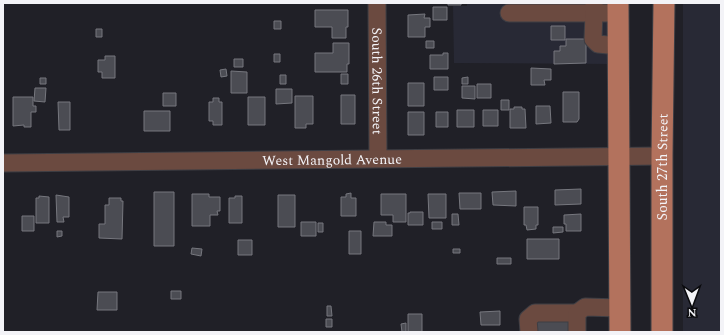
<svg xmlns="http://www.w3.org/2000/svg" width="724" height="335" font-family="Spectral,serif">
<style>
.built{fill:#282935}
.building{fill:#4b4c53;stroke:#76777e}
.lines{fill:none;stroke-linecap:round;stroke-linejoin:round}
.minor-casing{stroke:#3e3e44;stroke-width:19}
.major-casing{stroke:#3e3e44;stroke-width:23}
.minor{stroke:#6b4a40;stroke-width:17}
.major{stroke:#b3725d;stroke-width:21}
.labels{text-anchor:middle;stroke-width:3;stroke-linejoin:round;paint-order:stroke}
.street-label{font-size:14px;fill:#f3f3f7;stroke:#0a0a0d}
</style>
<rect width="100%" height="100%" fill="#202027"/>
<path class="built" d="M467,3H610L611,64L454,63L453,6H467Z
M683,3H721V332H683Z"/>
<path class="building" d="M448,3H461V5H448Z
M433,7H447V20H433Z
M315,10H348V27H346V38H332V27H315Z
M425,14L424,18H430V27H425V37H408V15Z
M274,21H281V29H274Z
M551,26H565V40H551Z
M96,29H102V37H96Z
M566,39H586V63L554,64V51H560V46H566Z
M426,41H434V48H426Z
M333,43H349V64H347V72H315V53H333Z
M443,53H448V69H430V55H443Z
M274,54H280V62H274Z
M105,56H115V78H102V72H98V60H105Z
M234,59H243V67H234Z
M531,68L551,69V80H544L545,85H531Z
M226,69L227,76L221,77L220,70Z
M231,71L247,72V93H231Z
M341,74H348V84H341Z
M280,75H286V84H280Z
M434,77H448V90H434Z
M468,77V84H462V78Z
M40,78H46V84H40Z
M408,83H424V106H408Z
M477,84H491V98H477Z
M462,86H475V99L462,98Z
M35,88H46L45,102L34,101Z
M276,89H292V103L276,104Z
M563,92H579V119L577,122H563Z
M163,93H176V106H163Z
M341,95H355V124H341Z
M295,96H313V124H306V128H295Z
M13,97H33V106H36V112H31V127H24V125L13,126Z
M248,97H265V125H248Z
M213,98H219V102H222V125H213V121H209V102H213Z
M501,100H509V110H501Z
M58,102H70V130H59Z
M536,106H550L551,123L536,124Z
M514,107H522V109H525L526,128H510V109H514Z
M457,110H474V127H457Z
M483,110H498V126H483Z
M144,111H170V131H144Z
M408,112H424V135H408Z
M436,112H448V127H436Z
M581,189V204L555,205V190Z
M516,191V206L493,205L492,192Z
M154,192H174V246H154Z
M351,193V198H356V216H341V197H346V194Z
M459,193H481V209H460Z
M192,194H209V197H220V211H217L218,215H210V226H192Z
M381,194H406V222H393V215H381Z
M428,194H446V218H429Z
M56,195L69,197V217H63L64,222H57Z
M278,195H295V227H278Z
M39,196L49,197V223H36V198H39Z
M235,196H242V223H229V198H235Z
M109,198H121V201H123L122,239L99,238V224H105V205H109Z
M524,207H538V225H536V229L527,230L526,225H524Z
M410,212H423V225H408V213H410Z
M452,214H458L459,225H452Z
M581,214V231H566V224H564V215Z
M22,216H34V231H22Z
M301,222H316V236H301Z
M374,222H386V225H392V236H373Z
M432,222H442V229H432Z
M318,223H323V232H318Z
M553,227H563V232L553,233Z
M57,231H62V236L57,237Z
M349,231H361V254H349Z
M527,239H559V259H527Z
M238,240H252V255H238Z
M192,248L202,249L201,256L191,254Z
M453,249H460V253H453Z
M497,258H511V264H497Z
M171,291H181V299H171Z
M98,292H117V310H97Z
M327,306H331L332,316H327Z
M500,311V325H481L480,312Z
M408,314H422V332H408Z
M326,319H332V327H326Z
M534,319H569V332H535Z
M406,323V332H402L401,324Z"/>
<g class="lines">
<g class="minor-casing">
<g id="minor">
<path id="s1" d="M377,3L378,158"/>
<path d="M509,13H594V3"/>
<path d="M618,13H594L593,39L598,44L619,46"/>
<path id="s2" d="M3,163L662,156"/>
<path d="M529,332L528,319L535,313H577"/>
<path d="M577,332V313L585,307L620,308"/>
</g>
</g>
<g class="major-casing">
<g id="major">
<path d="M618,3L620,332"/>
<path id="s3" d="M662,332V156L664,3"/>
</g>
</g>
<use href="#minor" class="minor"/>
<use href="#major" class="major"/>
</g>
<g class="labels">
<g class="street-label">
<text dy="5" stroke="none"><textPath href="#s1" startOffset="78">South 26th Street</textPath></text>
<text dy="5" stroke="none"><textPath href="#s2" startOffset="329">West Mangold Avenue</textPath></text>
<text dy="5" stroke="none"><textPath href="#s3" startOffset="165">South 27th Street</textPath></text>
</g>
</g>
<rect width="724" height="335" fill="none" stroke="#f3f3f7" stroke-width="8"/>
<g transform="translate(692 303) rotate(179)" stroke="#0a0a0d" stroke-width="3" paint-order="stroke">
<path d="M0-3L7 15L0 10L-7 15Z" fill="#f3f3f7"/>
<text y="-6" font-size="11" font-weight="bold" text-anchor="middle" fill="#f3f3f7">N</text>
</g>
</svg>
